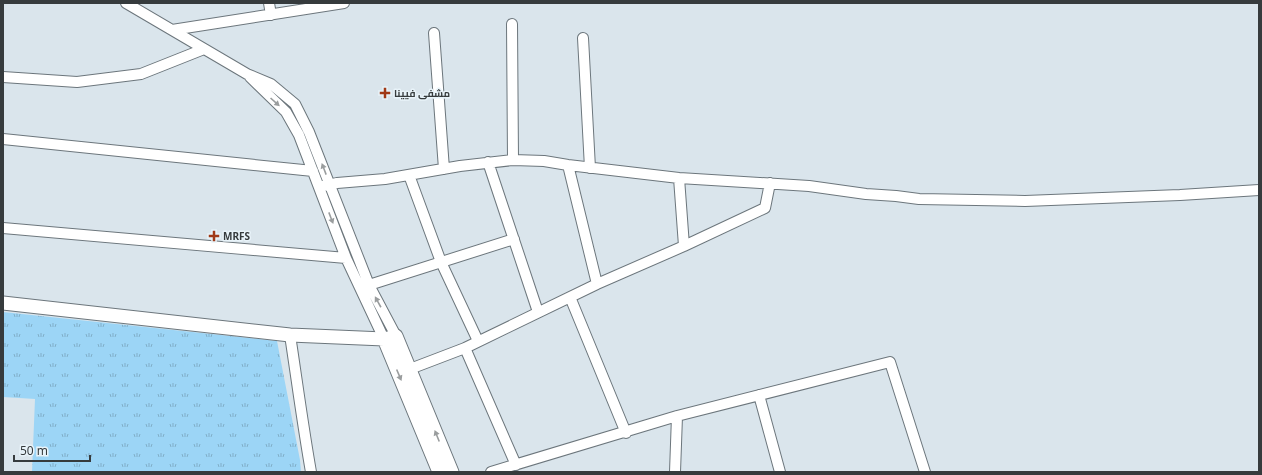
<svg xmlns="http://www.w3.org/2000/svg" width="1262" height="475" font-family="'Noto Sans',Cairo,sans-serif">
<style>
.grass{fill:url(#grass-tufts)}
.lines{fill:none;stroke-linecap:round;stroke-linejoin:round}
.minor-casing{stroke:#6c767c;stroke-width:12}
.major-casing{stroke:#6c767c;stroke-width:15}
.minor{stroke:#fff;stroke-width:10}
.major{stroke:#fff;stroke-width:13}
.oneway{fill:#9a9d9e}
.poi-dot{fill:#a03917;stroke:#e8f3f9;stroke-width:1.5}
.labels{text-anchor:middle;stroke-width:3;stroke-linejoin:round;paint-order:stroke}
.poi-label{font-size:10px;font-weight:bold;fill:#363b3d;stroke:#e8f3f9;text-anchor:start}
</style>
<defs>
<pattern id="grass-tufts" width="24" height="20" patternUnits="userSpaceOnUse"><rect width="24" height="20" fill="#9cd5f6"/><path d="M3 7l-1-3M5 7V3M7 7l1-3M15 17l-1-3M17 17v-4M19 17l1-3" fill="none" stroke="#80aec8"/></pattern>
</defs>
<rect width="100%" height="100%" fill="#dae5ec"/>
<path class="grass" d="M3,312L277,341L300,460L301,472H32L35,399L3,397Z"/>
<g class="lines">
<g class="minor-casing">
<path id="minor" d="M126,3L247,74L271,84L295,104L309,132L369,285L396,336
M269,3L271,15
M512,24L513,160
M172,30L344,3
M434,33L444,169
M583,38L590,168
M3,77L77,82L141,74L204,49
M250,77L286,112L299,135L346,258L384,339
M3,139L313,171
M488,162L538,312
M568,165L597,284
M409,175L441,262L478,341
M679,178L684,246
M319,187L337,183L385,179L460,166L513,160L544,161L568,165L679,178L809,186L866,194L896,196L919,199L1025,201L1180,195L1259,190
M3,228L346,258
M369,285L514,239
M570,297L626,433
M290,335C297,381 303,427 311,472
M465,348L516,465
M410,369L465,348L597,284L684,246L765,208L770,183
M759,395L780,472
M491,472L677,416L890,362L925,472
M675,472L677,416"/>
</g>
<g class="major-casing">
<path id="major" d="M3,303L290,335L384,339L396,336L452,472
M384,339L439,472"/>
</g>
<use href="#minor" class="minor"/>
<use href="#major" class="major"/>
</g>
<defs><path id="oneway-solid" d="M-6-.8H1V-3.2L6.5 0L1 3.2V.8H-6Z"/></defs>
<g class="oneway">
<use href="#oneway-solid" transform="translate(275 102) rotate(42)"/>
<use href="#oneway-solid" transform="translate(324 169) rotate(-111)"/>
<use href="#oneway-solid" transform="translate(331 218) rotate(69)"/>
<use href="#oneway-solid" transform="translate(378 302) rotate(-119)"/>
<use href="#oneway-solid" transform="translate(399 375) rotate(67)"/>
<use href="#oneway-solid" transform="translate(437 436) rotate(-112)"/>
</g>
<g class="poi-dot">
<path d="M383 87h4v4h4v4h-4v4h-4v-4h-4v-4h4z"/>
<path d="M212 230h4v4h4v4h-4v4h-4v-4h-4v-4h4z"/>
</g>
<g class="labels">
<g class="poi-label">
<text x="394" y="97">مشفى فيينا</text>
<text x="223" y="240">MRFS</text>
</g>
</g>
<rect width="1262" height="475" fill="none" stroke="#363b3d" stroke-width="8"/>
<path d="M14 455v6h76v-6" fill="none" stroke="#363b3d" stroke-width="2"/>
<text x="20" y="455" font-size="12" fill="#363b3d" stroke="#e8f3f9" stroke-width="3" paint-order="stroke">50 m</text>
</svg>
